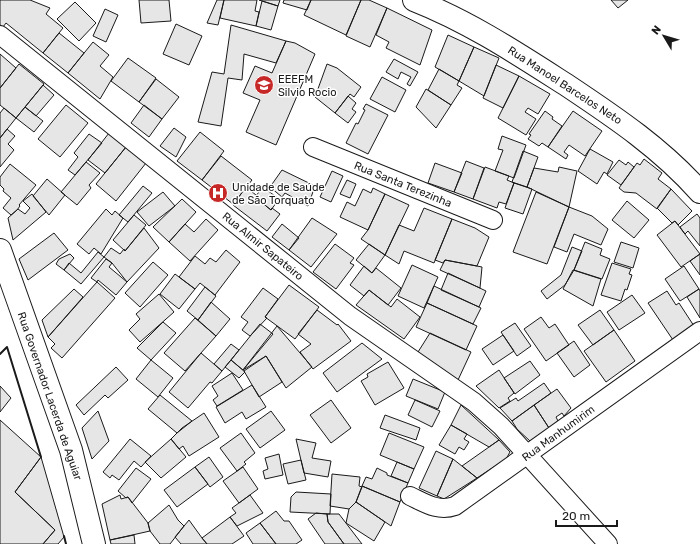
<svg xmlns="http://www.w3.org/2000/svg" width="700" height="544" font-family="Rubik,sans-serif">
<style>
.building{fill:#e6e6e6;stroke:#1a1a1a}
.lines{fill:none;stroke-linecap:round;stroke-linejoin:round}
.street-casing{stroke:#1a1a1a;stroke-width:20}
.secondary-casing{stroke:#1a1a1a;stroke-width:24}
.street{stroke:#fff;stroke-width:18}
.secondary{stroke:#fff;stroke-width:22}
.wall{stroke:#1a1a1a;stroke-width:2}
.labels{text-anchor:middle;stroke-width:3;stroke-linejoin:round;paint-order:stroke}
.poi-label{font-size:11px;fill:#1a1a1a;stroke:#fff;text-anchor:start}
.street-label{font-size:11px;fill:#1a1a1a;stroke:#fff}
</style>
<rect width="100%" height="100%" fill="#fff"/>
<path class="building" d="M0,0H30L50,8L46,14L63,28L43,53L6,23L3,27L0,25Z
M139,0H169L171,21L141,23Z
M217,0H224L218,25L207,23Z
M224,0H257L255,11L259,12L256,26L220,18Z
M259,0H280L278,6Z
M284,0H311L307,10L283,3Z
M311,0H361L346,35L304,15Z
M361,0H369L387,8L370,47L346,36Z
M611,0H628L618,8Z
M262,1L278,6L271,30L256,26Z
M75,2L96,23L79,41L57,19Z
M387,8L432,30L420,65L386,48L389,42L376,35Z
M105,9L118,15L106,42L93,36Z
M176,24L202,36L189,65L163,54Z
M231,25L286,41L276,63L244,54L242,80L228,78L221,126L198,122L212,72L224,74Z
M59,33L84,53L68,73L43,53Z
M448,35L474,47L459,81L435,67Z
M286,41L295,43L315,54L276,145L246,132L260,100L243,93L255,66L272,73Z
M93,42L109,55L100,66L113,77L100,99L68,73Z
M474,47L499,58L484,96L459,81Z
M0,54L16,68L0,88Z
M128,58L156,78L139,102L111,81Z
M394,59L418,72L410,86L407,84L411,77L401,72L398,79L386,72Z
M19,64L44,84L16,118L0,105V88Z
M327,64L337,68L361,87L354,97L350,94L335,113L315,97Z
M496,65L519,76L503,108L483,98Z
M439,69L459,81L457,85L462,88L451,105L428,90Z
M519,76L550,94L538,114L528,108L525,112L536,119L526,135L498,118Z
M382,77L406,90L395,112L370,99Z
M156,79L179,97L162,119L139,102Z
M43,85L54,95L36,116L25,107Z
M426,89L451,105L436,128L416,107Z
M348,96L356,103L352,109L356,112L348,123L335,113Z
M366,104L388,115L368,154L346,143L356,123L358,124L365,110L363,109Z
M66,105L88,123L60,157L38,139Z
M144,105L162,119L149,137L131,123Z
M25,107L43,121L34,132L16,118Z
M4,108L16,118L0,138V113Z
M545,111L553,117L552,119L562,126L548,147L542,143L539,146L528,139L531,135L529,134Z
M573,111L602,131L585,156L569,145L564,152L568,155L566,159L548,147Z
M174,128L186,137L176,157L160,146Z
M7,129L15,136L8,144L14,150L0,167V138Z
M200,132L224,151L202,180L177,161Z
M109,133L126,147L105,173L88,160Z
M89,134L102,143L75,175L68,170L78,157L74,153Z
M502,136L526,145L514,178L495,171L503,150L498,149Z
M126,147L146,163L116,201L96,184Z
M590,149L613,162L607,174L604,172L597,184L578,171Z
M523,151L538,157L527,187L512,182Z
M221,156L252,180L233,204L202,180Z
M644,159L662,173L658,179L671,189L657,209L636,193L624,192L619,188L637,163L640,165Z
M619,160L626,165L628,162L634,167L621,185L607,175Z
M466,161L484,168L473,199L454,192Z
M86,162L100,173L89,185L91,188L77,205L61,192Z
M435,163L462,173L454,192L428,183Z
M10,164L36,185L19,205L20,206L17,210L11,215L3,208L11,198L3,191L4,189L0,185V177Z
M485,167L509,176L507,180L514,183L506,204L499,202L497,208L473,199Z
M559,167L577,171L569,207L527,187L534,168L558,172Z
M282,170L315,186L308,206L285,193L282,197L270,187Z
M332,171L343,176L331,202L320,197Z
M47,179L65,195L49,215L33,196Z
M347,180L356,184L350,198L340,194Z
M514,183L532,189L523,214L505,208Z
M143,186L152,193L128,222L119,215Z
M246,187L256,195L255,197L271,210L272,208L280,214L267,231L233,205Z
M263,187L279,199L271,210L255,197Z
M373,188L385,194L368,230L340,217L347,202L355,206L363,189L371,193Z
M671,189L692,211L678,225L675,221L672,223L657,208Z
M163,192L175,206L149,226L137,212Z
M536,192L569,207L547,264L513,252Z
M32,194L46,212L13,240L8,218L18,209L25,214L30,208L23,201Z
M385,194L409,205L385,255L361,239L368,230Z
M182,199L196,212L169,242L153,227Z
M627,201L649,220L634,238L612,220Z
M569,207L592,216L608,229L601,245L574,234L567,252L554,247Z
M424,208L452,219L434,263L404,251L399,264L385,255L399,225L414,231Z
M106,209L112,215L115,211L123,218L101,254L94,248L89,254L77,244Z
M697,214L700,218V246L688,231L685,234L680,227Z
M134,215L146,225L125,251L113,240Z
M312,218L337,234L311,267L289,250Z
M206,219L218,230L190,261L169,242L185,224L194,232Z
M452,219L475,228L489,237L477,266L445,260L443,263L435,260Z
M675,221L700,254L681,267L657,235Z
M282,224L299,238L289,250L272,237Z
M144,228L159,248L127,282L112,263L104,257L111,248L120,254L124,249L125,251Z
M54,233L68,250L28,280L19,259Z
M585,242L602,249L600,255L610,259L602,279L574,270Z
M621,242L639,248L633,268L614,262Z
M335,244L354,258L350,263L354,265L336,289L313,272Z
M369,244L385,255L372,273L356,260Z
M572,247L582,251L574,270L565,285L547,299L541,291L561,275Z
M226,250L240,262L215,295L200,283L195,289L179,277L195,256L205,264L210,258L216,262Z
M98,252L104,257L81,284L64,270L69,263L81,273Z
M70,254L74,258L64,270L56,264L59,259Z
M700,254V275L690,261Z
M106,259L112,263L109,267L127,282L116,295L98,280L97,282L91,278Z
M445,260L482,267L480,288L440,270Z
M153,262L168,275L140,307L125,293Z
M612,263L631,269L629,274L632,275L627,290L625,289L621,301L601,295Z
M412,265L438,277L424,308L398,296Z
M364,266L372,273L376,268L401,288L388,305L369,290L364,296L350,285Z
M684,266L699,289L680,301L665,279Z
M573,270L601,279L593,306L563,289Z
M448,273L486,291L479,307L441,290Z
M175,274L195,289L179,309L160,294Z
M97,282L115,298L62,358L51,348L55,344L48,337Z
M289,285L319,307L295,339L265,317Z
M434,286L481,308L473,324L427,303Z
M205,287L216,296L198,320L187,311Z
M263,288L278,299L265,317L267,318L250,336L242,330L248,322L241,317Z
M74,289L83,297L48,337L42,320Z
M699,289L700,291V318L687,297Z
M369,290L391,307L397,299L420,317L404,339L356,305Z
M667,291L676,305L679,303L694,326L673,340L648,303Z
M159,294L174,312L140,342L129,330L140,319L136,314Z
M632,295L645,313L619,330L607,312Z
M211,302L230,319L216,336L198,320Z
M427,303L477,326L466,350L416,327Z
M317,310L337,325L338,324L351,341L313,369L300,352L311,344L298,334Z
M600,310L614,330L593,345L578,325Z
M541,317L549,328L555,324L569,345L546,361L524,329Z
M195,318L216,336L185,371L164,353Z
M163,322L176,333L151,360L137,348Z
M515,323L531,346L517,356L501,332Z
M260,324L273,334L243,370L231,360Z
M277,326L312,367L286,388L266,356L243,370Z
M614,330L635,361L606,382L584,351Z
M430,333L471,352L458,380L418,352Z
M503,335L514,351L493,365L482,349Z
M574,341L590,365L574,377L557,353Z
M362,343L382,359L337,392L323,373Z
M231,344L239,350L222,371L214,364Z
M201,353L222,371L212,383L210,382L188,408L169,392Z
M266,356L282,382L259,397L244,371Z
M151,360L173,378L158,397L136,379Z
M231,360L245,372L239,378L225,367Z
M530,361L540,375L515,394L504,378Z
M388,362L404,388L375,405L361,381L368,377L367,374Z
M116,367L128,380L108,398L105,395L84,415L76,405Z
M499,370L514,393L508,398L510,401L499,408L476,386Z
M232,373L243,390L217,406L213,400L218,396L212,386Z
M413,379L445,392L438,409L406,396Z
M544,383L551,393L512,421L500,408L516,398L518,401Z
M252,385L266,407L246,419L242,412L225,423L216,407Z
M0,386L11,398L0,412Z
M557,389L571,408L564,416L562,413L556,417L558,421L549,428L534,405Z
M160,395L192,421L177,433L148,409Z
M331,400L351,428L331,443L310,415Z
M415,400L440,411L432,427L408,415Z
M461,405L499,440L489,447L451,425Z
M534,405L549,428L530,441L517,429L512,421Z
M98,411L109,441L92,459L82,428Z
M271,411L285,430L260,448L246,429Z
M204,413L219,437L189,456L183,446L179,449L171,439L182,428Z
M385,415L420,428L416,440L380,428Z
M0,420L41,457L15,492L55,530L43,544H0Z
M451,425L467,434L464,439L469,442L464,450L459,447L455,454L439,445Z
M241,433L255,453L244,462L246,464L237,471L220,448Z
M389,433L424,447L414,469L380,455Z
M130,439L151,456L141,467L134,461L119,480L112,475L110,478L103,472Z
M171,439L186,457L161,478L145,462Z
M296,439L316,443L312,458L331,461L328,477L304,473Z
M499,440L510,452L506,459L477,478L462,466Z
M436,451L453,459L437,496L419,488Z
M279,454L283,475L265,479L263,471L268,469L265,458Z
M41,457L64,537L58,544H43L55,530L15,492Z
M209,457L223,477L210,487L195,467Z
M453,459L477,478L444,499L437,496Z
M301,460L306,480L288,484L283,464Z
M397,462L414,469L408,483L391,476Z
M195,467L208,484L177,507L164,490Z
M243,467L258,489L239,503L223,481Z
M136,468L151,479L132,503L128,497L126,498L118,491Z
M377,468L387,473V475L408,483L400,502L362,486L366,477L372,479Z
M332,474L360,477L359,486L362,487L356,502L349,509L330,506Z
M362,486L400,502L391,526L356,502Z
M296,492L331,494L330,514L290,512L291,497Z
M120,495L121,499L128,497L148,523L150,531L110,540L102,504Z
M250,495L263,513L237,526L230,517L236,513L232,508Z
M356,502L385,522L374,541L346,523L349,509Z
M169,505L178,520L184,526L170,544H160L150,531L148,523Z
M276,511L284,521H289L302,540L296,544H276L260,523Z
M316,513L327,514L328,522L344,544H325L308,519Z
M327,514H339L362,544H344L328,522Z
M230,517L244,536L232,544H207L202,538Z
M189,520L202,538L207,544H181L175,537Z
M260,523L276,544H253L246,533Z
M134,535L135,544H111L110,540Z"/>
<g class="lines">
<g class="street-casing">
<path id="street" d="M0,35L350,316L474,402L501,426L608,544
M313,147L493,220
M410,496C425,503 438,512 455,506L700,331"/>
</g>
<g class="secondary-casing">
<path id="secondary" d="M414,0C470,22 518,54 568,86C616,118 662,149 700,192
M0,250L71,450L94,544"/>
</g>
<use href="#street" class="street"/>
<use href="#secondary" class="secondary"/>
<path class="wall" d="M0,354L7,347L41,457
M64,536L66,544"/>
</g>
<defs>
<g id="school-disc" transform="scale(1)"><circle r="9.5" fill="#c62828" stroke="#fff"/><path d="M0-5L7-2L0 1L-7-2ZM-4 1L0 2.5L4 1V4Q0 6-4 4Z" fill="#fff"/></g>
<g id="hospital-disc" transform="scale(1)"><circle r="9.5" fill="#c62828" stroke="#fff"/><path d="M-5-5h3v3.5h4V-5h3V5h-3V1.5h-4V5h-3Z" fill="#fff"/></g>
</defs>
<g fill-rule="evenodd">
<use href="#school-disc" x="264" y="85"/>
<use href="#hospital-disc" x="218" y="193"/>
</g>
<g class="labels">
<g class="poi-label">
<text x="278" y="83">EEEFM<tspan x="278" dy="13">Silvio Rocio</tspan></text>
<text x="232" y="191">Unidade de Saúde<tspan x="232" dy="13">de São Torquato</tspan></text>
</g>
<g class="street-label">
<text transform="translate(565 85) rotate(33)" y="4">Rua Manoel Barcelos Neto</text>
<text transform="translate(403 184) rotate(22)" y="4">Rua Santa Terezinha</text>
<text transform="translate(263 246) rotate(39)" y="4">Rua Almir Sapateiro</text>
<text transform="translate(50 396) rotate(71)" y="4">Rua Governador Lacerda de Aguiar</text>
<text transform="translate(558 433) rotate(-36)" y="4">Rua Manhumirim</text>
</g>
</g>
<g transform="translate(664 36) rotate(308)" stroke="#ffffff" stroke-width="3" paint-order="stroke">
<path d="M0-3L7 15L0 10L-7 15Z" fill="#1a1a1a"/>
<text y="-6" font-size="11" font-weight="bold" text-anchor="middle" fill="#1a1a1a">N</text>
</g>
<path d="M556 520v6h61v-6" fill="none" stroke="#1a1a1a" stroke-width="2"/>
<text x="562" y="520" font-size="12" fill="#1a1a1a" stroke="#ffffff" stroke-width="3" paint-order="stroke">20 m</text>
</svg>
